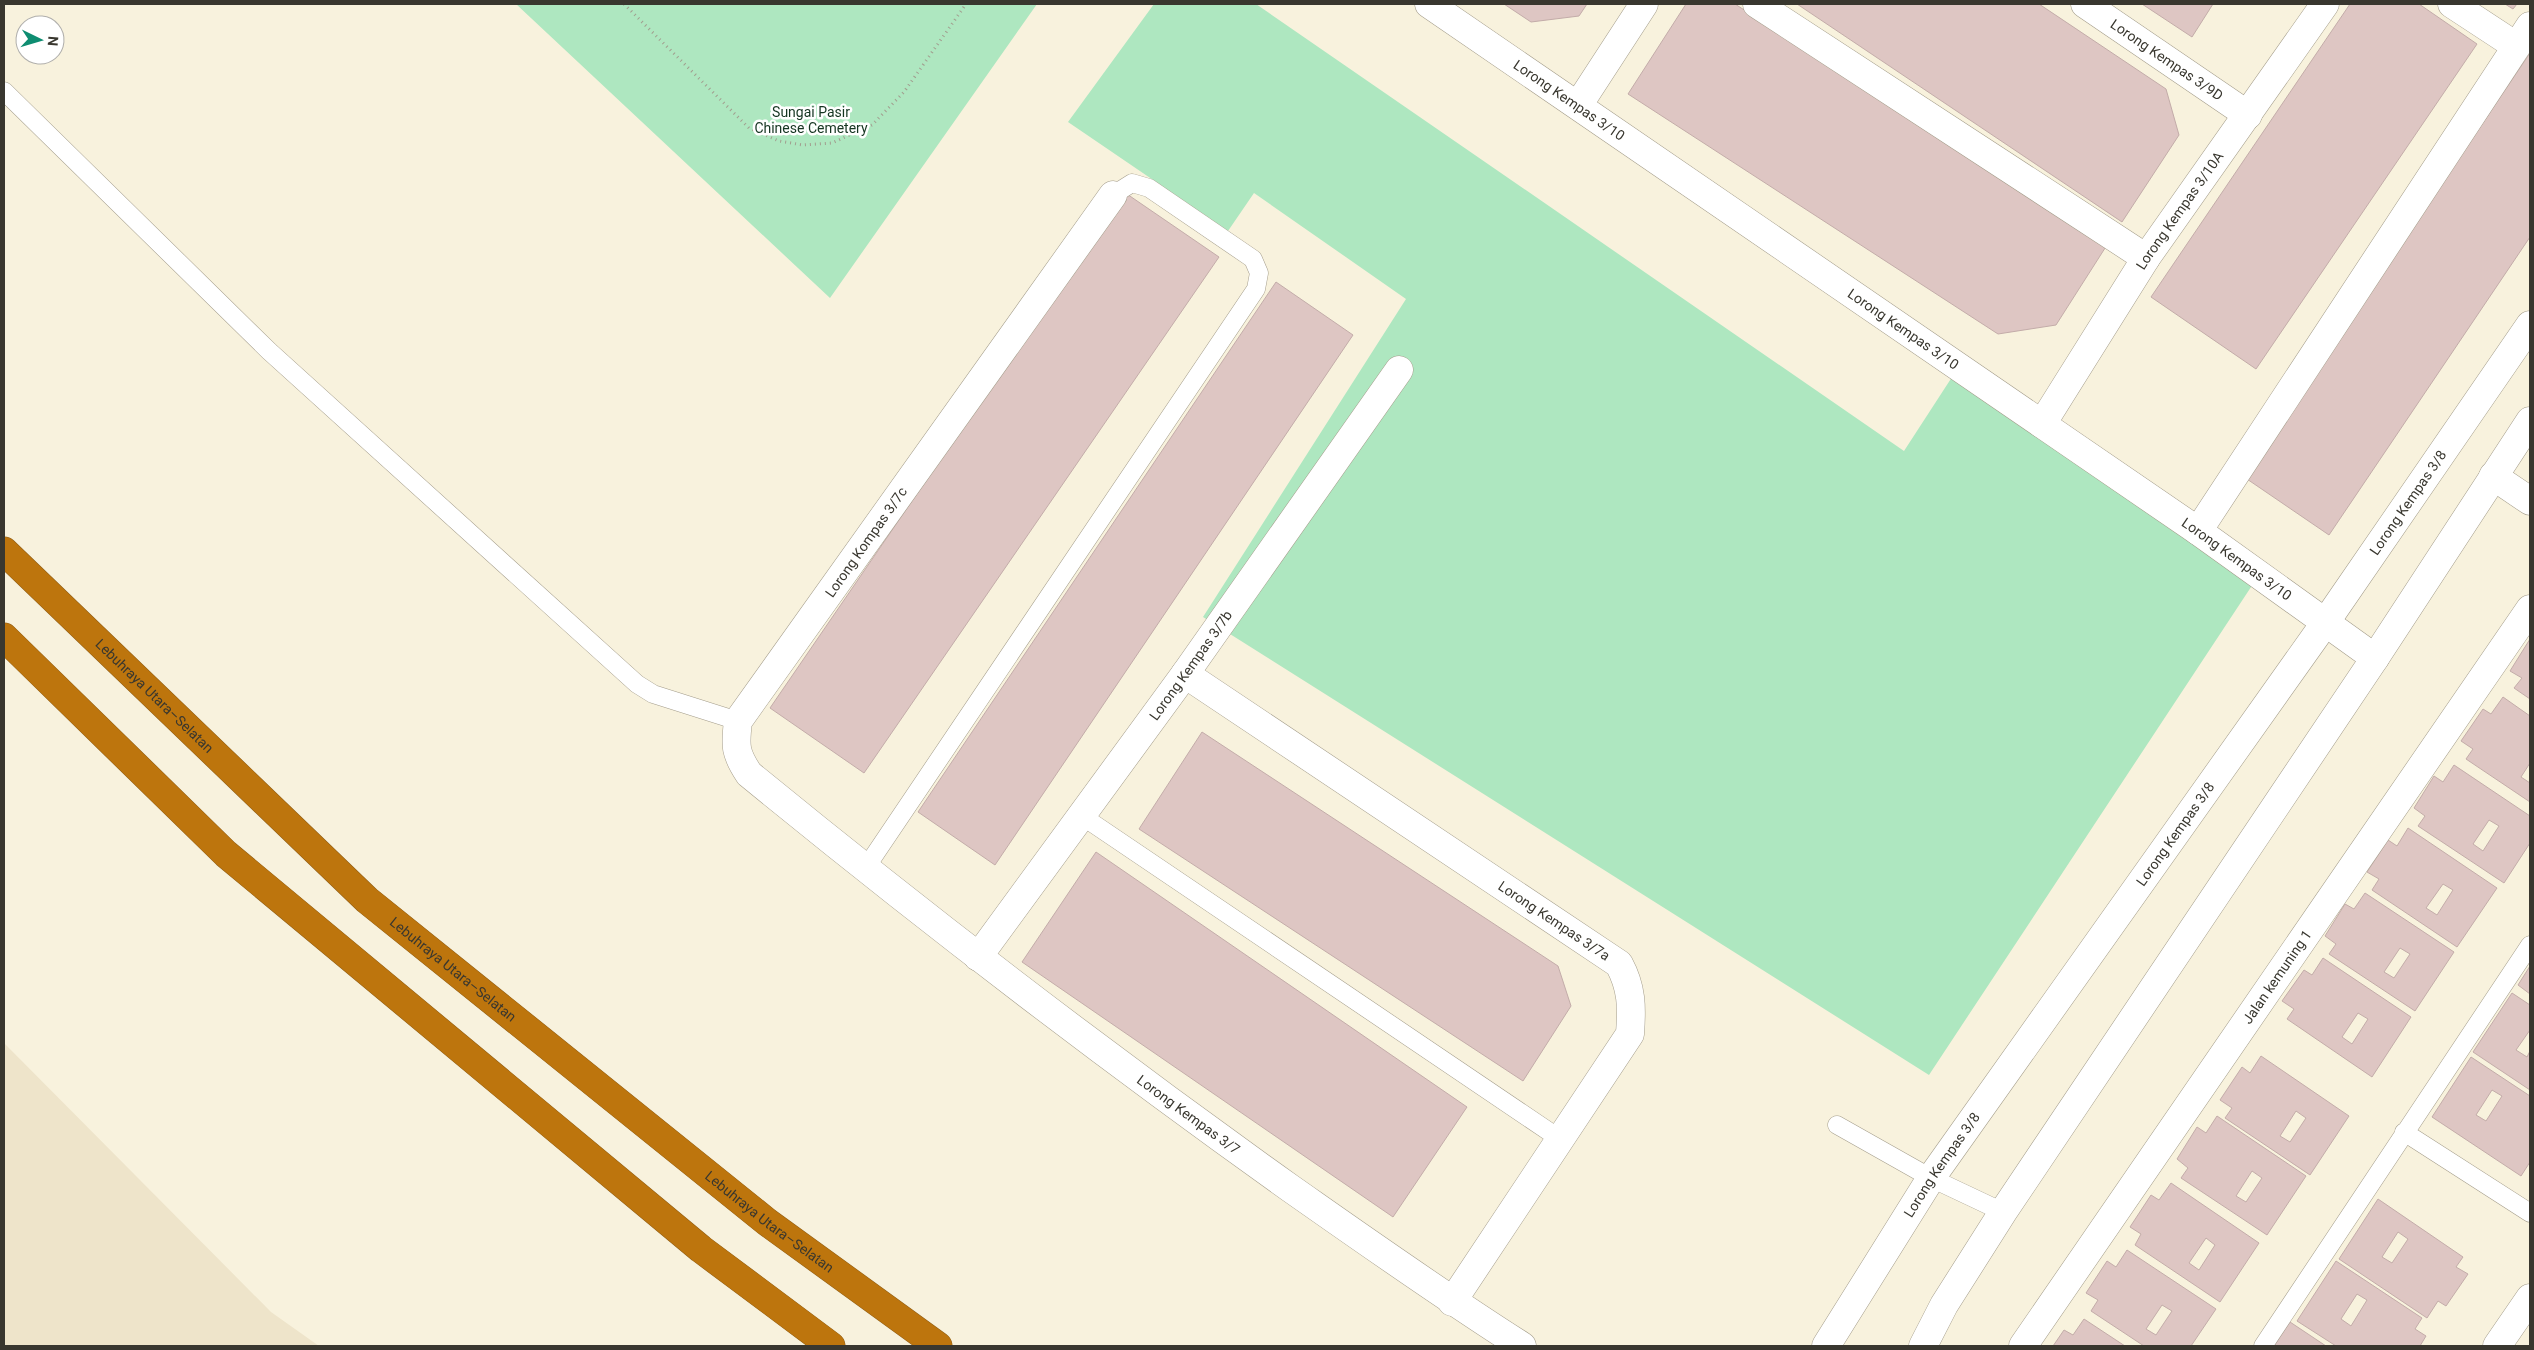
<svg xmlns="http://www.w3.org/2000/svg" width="2534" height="1350" font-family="Roboto,sans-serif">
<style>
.built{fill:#eee4ca}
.green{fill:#aee7c0}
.building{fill:#dec6c3;stroke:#c3aca9;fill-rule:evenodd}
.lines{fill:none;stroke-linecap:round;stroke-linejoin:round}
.service-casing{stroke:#a49d8b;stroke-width:19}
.minor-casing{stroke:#a49d8b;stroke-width:29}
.motorway-casing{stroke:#8f5f19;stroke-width:29}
.path{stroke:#a19d8e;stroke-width:3;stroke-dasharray:1 4;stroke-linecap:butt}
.service{stroke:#fff;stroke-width:18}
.minor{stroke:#fff;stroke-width:28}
.motorway{stroke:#bd750d;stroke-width:28}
.labels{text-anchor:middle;stroke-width:5;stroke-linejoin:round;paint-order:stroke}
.street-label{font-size:14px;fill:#39372f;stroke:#fff}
.park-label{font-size:14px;fill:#153521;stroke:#fff}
</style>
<rect width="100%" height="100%" fill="#f8f2dd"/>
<path class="built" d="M4,1043L271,1312L319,1346H4Z"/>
<path class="green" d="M516,4H1037L830,298Z
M1154,4H1256L1904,451L1954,374L2255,581L1929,1075L1203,617L1406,299L1254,193L1228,231L1068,122Z"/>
<path class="building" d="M1504,4H1587L1579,16L1531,22Z
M1686,4H1735L2107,245L2056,325L1998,334L1628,94Z
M1797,4H2039L2166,89L2179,135L2122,222Z
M2142,4H2213L2192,37Z
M2350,4H2419L2477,44L2256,369L2151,297Z
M2505,4H2517L2513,9Z
M2530,53V237L2329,535L2244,477Z
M1124,192L1219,257L864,773L770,708Z
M1276,282L1353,335L995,865L918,812Z
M2530,639V699L2514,688L2522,678L2510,671Z
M2503,697L2530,716V763L2521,777L2530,783V802L2466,759L2473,749L2461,741L2483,709L2491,714Z
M1202,732L1558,966L1571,1006L1523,1081L1139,829Z
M2454,765L2530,816V843L2504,883L2418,826L2425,816L2414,808L2434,776L2443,782ZM2489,820L2499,826L2483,851L2473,844Z
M2408,828L2497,888L2457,947L2372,890L2379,879L2367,872L2388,840L2397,846ZM2443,884L2453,890L2437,915L2426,908Z
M1096,852L1467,1107L1393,1217L1022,962Z
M2365,893L2454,952L2415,1011L2329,954L2336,944L2325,936L2345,904L2354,909ZM2400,948L2410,954L2394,978L2384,972Z
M2323,958L2411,1017L2372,1077L2287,1019L2294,1009L2282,1001L2304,970L2312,975ZM2358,1013L2368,1019L2352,1044L2342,1037Z
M2530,966V994L2518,985Z
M2512,993L2530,1005V1030L2516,1050L2527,1057L2530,1051V1090L2473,1052Z
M2261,1056L2349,1116L2310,1175L2225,1118L2232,1108L2220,1100L2242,1067L2250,1073ZM2296,1111L2306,1118L2290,1142L2280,1136Z
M2471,1057L2530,1096V1162L2521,1176L2432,1117ZM2492,1090L2502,1096L2486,1121L2476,1115Z
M2217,1116L2306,1176L2267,1235L2181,1178L2188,1168L2177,1159L2197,1127L2206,1133ZM2252,1171L2262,1178L2246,1202L2236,1196Z
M2171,1183L2259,1243L2220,1302L2135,1245L2141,1234L2130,1227L2151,1195L2159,1200ZM2206,1238L2215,1245L2199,1270L2189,1263Z
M2378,1199L2463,1257L2456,1267L2468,1274L2446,1306L2438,1301L2427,1318L2339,1259ZM2398,1232L2408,1239L2392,1263L2382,1257Z
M2127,1250L2216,1309L2191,1346H2144L2091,1311L2098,1300L2086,1293L2107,1261L2116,1267ZM2162,1305L2172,1311L2156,1335L2146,1329Z
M2336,1261L2422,1318L2415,1329L2426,1336L2420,1346H2336L2297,1321ZM2357,1294L2367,1300L2351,1326L2341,1319Z
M2084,1319L2125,1346H2053L2064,1330L2073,1335Z
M2290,1322L2326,1346H2274Z"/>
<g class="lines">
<g class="service-casing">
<path id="service" d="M4,91L269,351L637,684L653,694L738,721
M1082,816L1560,1139
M865,869L1256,289L1259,273L1253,259L1149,188L1132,183L1113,195
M1837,1125L1931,1178L2003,1212
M2404,1132L2530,1213
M2263,1346L2530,945"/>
</g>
<g class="minor-casing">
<g id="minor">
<path id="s1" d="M1429,4L2198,531L2375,658"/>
<path d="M1757,4L2146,258"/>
<path id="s2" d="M2085,4L2248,115"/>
<path d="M2452,4L2516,46"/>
<path d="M1579,104L1644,4"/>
<path id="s3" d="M1113,195L738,721C735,746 735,753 749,774C925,918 1105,1056 1290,1188C1367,1242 1443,1296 1522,1346"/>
<path id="s4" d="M2042,424L2146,258L2325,4"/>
<path d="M2493,476L2530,501"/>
<path d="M2198,531L2530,26"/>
<path id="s5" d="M1185,674L1619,964C1632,988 1632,1007 1630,1034L1452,1302"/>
<path id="s6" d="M978,957L1185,674L1399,370"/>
<path id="s7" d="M1826,1346L1931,1178L2325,623L2530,325"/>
<path d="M1923,1346L1944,1305L2003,1212L2375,658L2530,421"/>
<path id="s8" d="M2023,1346L2530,609"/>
<path d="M2497,1346L2530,1298"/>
</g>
</g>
<g class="motorway-casing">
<g id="motorway">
<path id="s9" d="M4,551L367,900L767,1222L938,1346"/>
<path d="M4,637L226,854L701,1249L831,1346"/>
</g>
</g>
<path class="path" d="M624,4L749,128L779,141L803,145L832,143L872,125L904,92L966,4"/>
<use href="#service" class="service"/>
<use href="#minor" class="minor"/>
<use href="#motorway" class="motorway"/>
</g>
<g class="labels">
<g class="street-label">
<text dy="5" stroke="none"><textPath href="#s2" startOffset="99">Lorong Kempas 3/9D</textPath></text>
<text dy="5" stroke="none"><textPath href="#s1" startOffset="170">Lorong Kempas 3/10</textPath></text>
<text dy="5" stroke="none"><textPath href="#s4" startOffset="254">Lorong Kempas 3/10A</textPath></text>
<text dy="5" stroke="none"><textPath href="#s1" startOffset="575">Lorong Kempas 3/10</textPath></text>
<text dy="5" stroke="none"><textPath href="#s7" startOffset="1025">Lorong Kempas 3/8</textPath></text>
<text transform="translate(866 542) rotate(-55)" y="5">Lorong Kompas 3/7c</text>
<text dy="5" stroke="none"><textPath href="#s1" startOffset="980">Lorong Kempas 3/10</textPath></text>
<text dy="5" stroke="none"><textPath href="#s6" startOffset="361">Lorong Kempas 3/7b</textPath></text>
<text dy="5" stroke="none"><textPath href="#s9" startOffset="209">Lebuhraya Utara–Selatan</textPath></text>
<text dy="5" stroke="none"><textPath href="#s7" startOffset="620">Lorong Kempas 3/8</textPath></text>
<text dy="5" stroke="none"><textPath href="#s5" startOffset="444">Lorong Kempas 3/7a</textPath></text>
<text dy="5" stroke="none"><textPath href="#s9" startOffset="614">Lebuhraya Utara–Selatan</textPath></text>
<text dy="5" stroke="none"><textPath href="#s8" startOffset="448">Jalan kemuning 1</textPath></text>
<text dy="5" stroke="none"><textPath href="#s3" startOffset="1258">Lorong Kempas 3/7</textPath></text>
<text dy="5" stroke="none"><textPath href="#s7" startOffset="215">Lorong Kempas 3/8</textPath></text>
<text dy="5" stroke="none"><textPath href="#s9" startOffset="1019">Lebuhraya Utara–Selatan</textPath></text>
</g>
<g class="park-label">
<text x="811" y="117">Sungai Pasir<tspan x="811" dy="16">Chinese Cemetery</tspan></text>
</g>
</g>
<rect width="2534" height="1350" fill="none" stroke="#39372f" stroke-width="10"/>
<g transform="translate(40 40) rotate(95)"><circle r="24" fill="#ffffff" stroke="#b0afac"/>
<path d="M0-4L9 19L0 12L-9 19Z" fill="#0e8d71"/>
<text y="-8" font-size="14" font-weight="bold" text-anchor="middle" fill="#39372f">N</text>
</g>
</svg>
